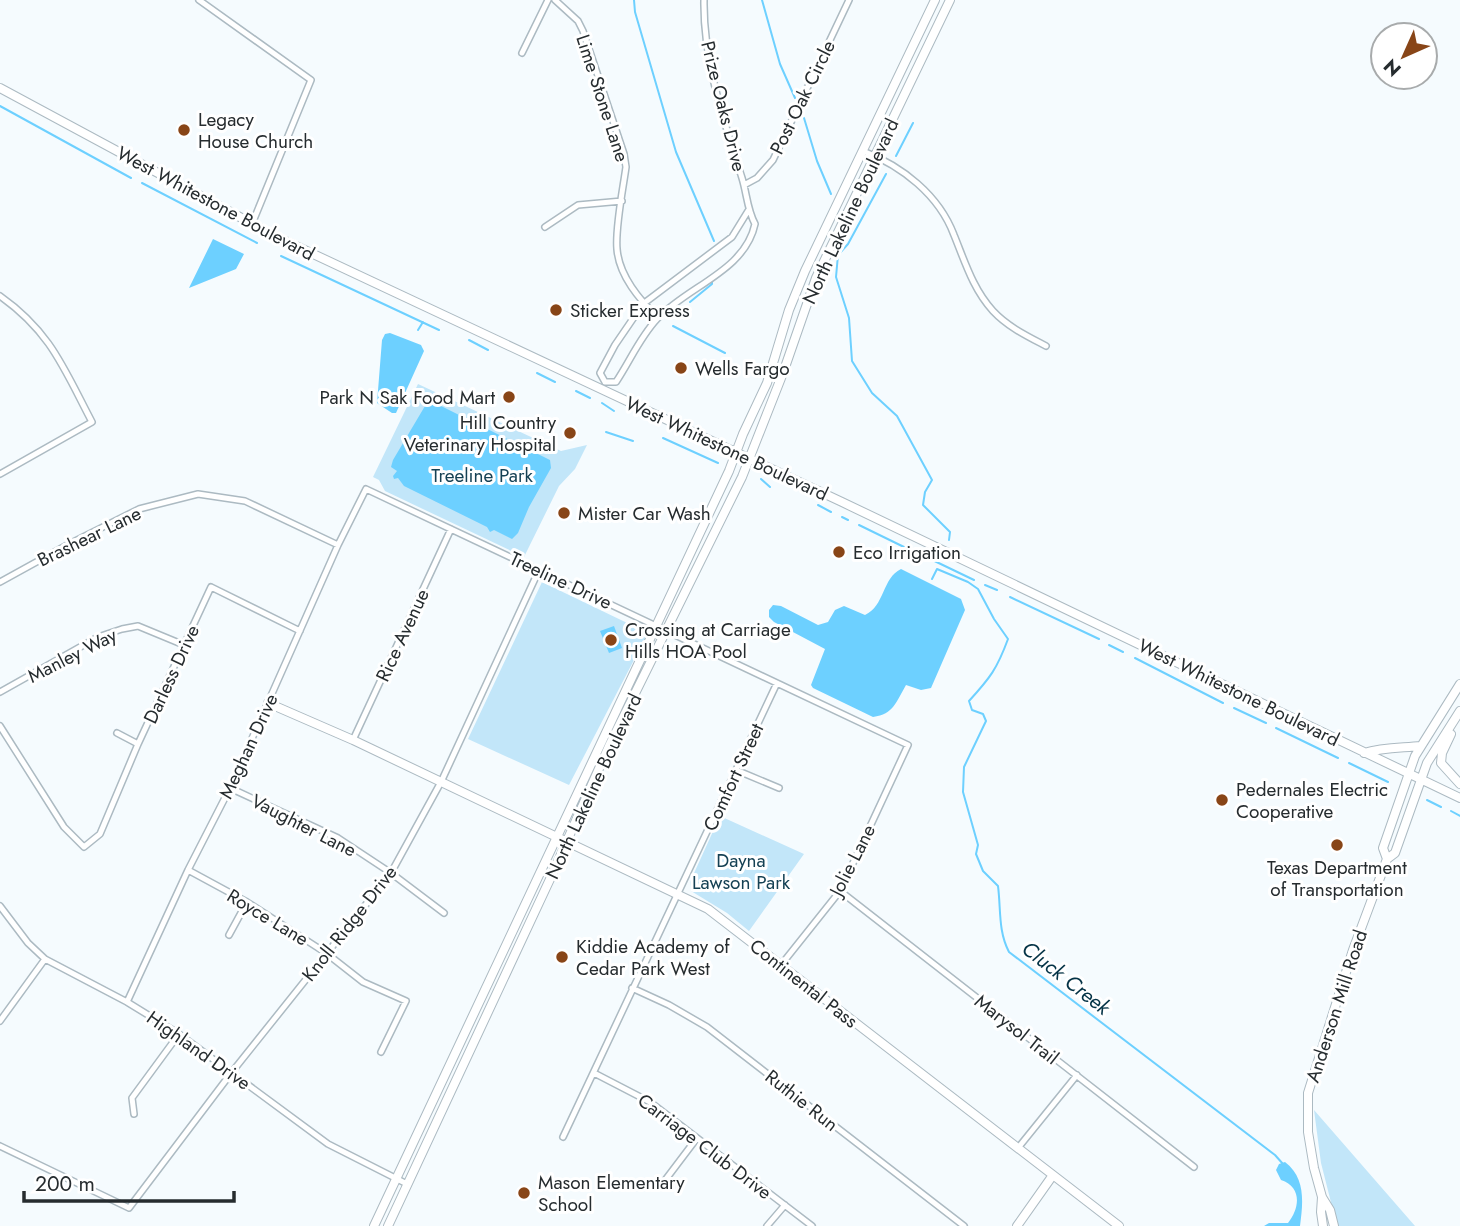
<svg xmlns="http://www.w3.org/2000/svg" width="1460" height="1226" font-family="Jost,sans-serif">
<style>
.green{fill:#c2e6f9}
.water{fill:#6dd0ff}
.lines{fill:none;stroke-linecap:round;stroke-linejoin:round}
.stream{stroke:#6dd0ff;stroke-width:2}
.street-casing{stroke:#acbac2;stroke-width:8}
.secondary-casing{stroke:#acbac2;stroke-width:10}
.street{stroke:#fff;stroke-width:5}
.secondary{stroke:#fff;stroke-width:8}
.poi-dot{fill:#884517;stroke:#fff;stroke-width:2.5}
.labels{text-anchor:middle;stroke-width:6;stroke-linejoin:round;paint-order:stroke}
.street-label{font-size:19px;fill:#262c2f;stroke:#fff}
.poi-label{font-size:19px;fill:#262c2f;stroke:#fff;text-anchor:start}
.park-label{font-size:19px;fill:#154154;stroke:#fff}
.water-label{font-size:21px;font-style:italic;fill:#043346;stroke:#fff}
</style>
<rect width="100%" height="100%" fill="#f5fbfe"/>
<path class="green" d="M418,384L561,451L587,445L575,469L559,486L524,557L385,491L379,480L373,477Z
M542,582L648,633L569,785L468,739Z
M720,816L804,854L749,931L727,913L691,891L690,882Z
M1314,1110L1415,1226H1337L1321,1163Z"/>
<path class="water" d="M213,239L244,254L236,269L189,288Z
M390,333L421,345L424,351L396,413H392L377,403L382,340L385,334Z
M429,403L439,405L550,460L551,468L529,507L518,533L512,539L494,530L490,532L487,527L404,486L398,478L394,479L393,476L397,471L391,467L393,460L425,406Z
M901,569L961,599L965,610L931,688L921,690L906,685C896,702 894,714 873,717L813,688L811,685L825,649L774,622L769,617V610L773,605L781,606L818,625L828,622L835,610L844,606L865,615C885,606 882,578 901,569Z
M614,626L622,648L609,653L600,631Z
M1285,1162C1306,1178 1303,1203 1300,1226H1264L1269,1223H1288C1300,1208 1302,1187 1281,1180L1276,1170L1279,1164Z"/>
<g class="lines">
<path class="stream" d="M634,0L635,12L676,152L714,241
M762,0L780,64L795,98
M0,106L131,178
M804,118L817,161L831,194
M896,156L913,123
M886,174L848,244L838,255L836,277L849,318L852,361L872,393L897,416L932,480L925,492L923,505L950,532L949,540
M142,183L257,243
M281,256L439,330
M690,302L712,284V282
M673,326L725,353
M418,330L423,322
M469,340L488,350
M537,373L555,382
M576,391L590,398
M602,403L614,411
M606,432L633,441
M663,438L718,463
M761,479L770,487
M818,505L831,512
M842,517L848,520
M859,525L904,547
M922,555L974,580
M937,569L968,582L978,589L994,619L1008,639C997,669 990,678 969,701L972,710L983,714L986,721L964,767L963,792L978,845L976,854L983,871L998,886C1001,909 998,931 1009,952L1275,1155L1283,1164
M932,579L937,569
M985,585L997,590
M1010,597L1099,639
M1109,645L1123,652
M1135,658L1223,703
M1234,708L1266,723
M1276,728L1338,758
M1349,763L1388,782
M1427,800L1441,807
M1451,811L1460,816"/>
<g class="street-casing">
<path id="street" d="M199,0L311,80L252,224
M555,0L578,21L583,31L624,154L626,167C623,189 615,228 617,249C619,276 640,300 658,318
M522,53L548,0
M863,151C902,166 939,195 954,235C965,262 973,289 993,311C1008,327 1027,336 1046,346
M744,185L757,178L773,160L849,0
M545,227L578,205L622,201
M0,296C51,332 64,369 92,422L0,474
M605,382H616C630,361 640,337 657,319C688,286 745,271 755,224C747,209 747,194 742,178C724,121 703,61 704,0
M605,382L600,373L615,345L643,304L732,237L748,211
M0,582L69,544L139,509L198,494L245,501L338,545
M0,692L98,637L122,629L138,626L184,645
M0,726L64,827L84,847L100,834L138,744L211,587L300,631
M117,733L138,744
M353,740L451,529
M736,770L779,788
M230,788L338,838L391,873L444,913
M188,870L247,902L326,953L363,982L406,1001L381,1052
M840,891L1194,1167
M0,906L28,943L45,959L127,1002L179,1034L328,1144L407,1184
M229,935L247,902
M632,988L669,1005L707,1027L964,1226
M127,1002L188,870L230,788L338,545L366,489L908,745L840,891L781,965
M0,1021L45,959
M594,1073L650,1102L812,1226
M134,1114L132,1098L179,1034
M563,1137L777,683
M0,1146L129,1208L232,1072L391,873L441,782L539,570
M1018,1148L1077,1075
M666,1179L697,1138
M767,1226L785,1205"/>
</g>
<g class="secondary-casing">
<path id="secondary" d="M0,88L277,237L842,502L1460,798
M268,703L353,740L708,909L1119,1226
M1451,734L1442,753L1441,763L1460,784
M1364,753C1383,747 1401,748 1421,746
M1387,859L1383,848L1415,756L1460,684
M1322,1197L1321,1212L1323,1226
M374,1226L729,471L743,434L767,383L789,310L805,271L935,0
M388,1226L551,877L609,746L742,477L783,373L816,278L950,0
M1017,1226L1053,1175
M1334,1226L1330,1210L1322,1197L1314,1168L1308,1132V1093L1353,950L1387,859L1395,853L1427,763L1460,711"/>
</g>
<use href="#street" class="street"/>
<use href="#secondary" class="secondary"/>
</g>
<g class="poi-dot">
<circle cx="184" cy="130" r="7"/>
<circle cx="556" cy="310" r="7"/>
<circle cx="681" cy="368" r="7"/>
<circle cx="509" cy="397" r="7"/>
<circle cx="570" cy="433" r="7"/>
<circle cx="564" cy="513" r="7"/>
<circle cx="839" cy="552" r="7"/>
<circle cx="611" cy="640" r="7"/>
<circle cx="1222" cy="800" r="7"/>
<circle cx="1337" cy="845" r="7"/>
<circle cx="562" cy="957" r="7"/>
<circle cx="524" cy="1193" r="7"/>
</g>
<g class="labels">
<g class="street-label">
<text transform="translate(802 97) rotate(-64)" y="7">Post Oak Circle</text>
<text transform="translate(603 98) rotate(72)" y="7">Lime Stone Lane</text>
<text transform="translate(724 106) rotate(76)" y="7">Prize Oaks Drive</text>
<text transform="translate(216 203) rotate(28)" y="7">West Whitestone Boulevard</text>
<text transform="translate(850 211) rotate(-65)" y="7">North Lakeline Boulevard</text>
<text transform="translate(727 448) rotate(25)" y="7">West Whitestone Boulevard</text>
<text transform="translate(89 536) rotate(-26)" y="7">Brashear Lane</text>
<text transform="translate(561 580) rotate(25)" y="7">Treeline Drive</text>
<text transform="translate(402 635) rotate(-65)" y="7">Rice Avenue</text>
<text transform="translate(72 655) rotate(-27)" y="7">Manley Way</text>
<text transform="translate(171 674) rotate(-65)" y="7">Darless Drive</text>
<text transform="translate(1239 692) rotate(26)" y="7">West Whitestone Boulevard</text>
<text transform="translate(248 746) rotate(-65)" y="7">Meghan Drive</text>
<text transform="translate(733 777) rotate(-65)" y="7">Comfort Street</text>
<text transform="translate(593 786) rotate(-65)" y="7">North Lakeline Boulevard</text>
<text transform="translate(304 825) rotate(27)" y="7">Vaughter Lane</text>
<text transform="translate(852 860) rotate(-63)" y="7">Jolie Lane</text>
<text transform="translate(268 917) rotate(31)" y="7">Royce Lane</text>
<text transform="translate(349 923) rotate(-52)" y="7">Knoll Ridge Drive</text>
<text transform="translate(804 983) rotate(38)" y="7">Continental Pass</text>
<text transform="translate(1336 1006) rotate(-72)" y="7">Anderson Mill Road</text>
<text transform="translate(1017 1029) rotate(38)" y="7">Marysol Trail</text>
<text transform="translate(199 1050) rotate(35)" y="7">Highland Drive</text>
<text transform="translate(802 1100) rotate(38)" y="7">Ruthie Run</text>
<text transform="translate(705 1146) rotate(37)" y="7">Carriage Club Drive</text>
</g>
<g class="poi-label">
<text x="198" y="126">Legacy<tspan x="198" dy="22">House Church</tspan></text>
<text x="570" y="317">Sticker Express</text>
<text x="695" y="375">Wells Fargo</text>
<text x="495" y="404" text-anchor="end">Park N Sak Food Mart</text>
<text x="556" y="429" text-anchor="end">Hill Country<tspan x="556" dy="22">Veterinary Hospital</tspan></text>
<text x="578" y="520">Mister Car Wash</text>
<text x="853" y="559">Eco Irrigation</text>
<text x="625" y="636">Crossing at Carriage<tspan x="625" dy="22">Hills HOA Pool</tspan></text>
<text x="1236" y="796">Pedernales Electric<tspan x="1236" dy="22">Cooperative</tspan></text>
<text x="1337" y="874" text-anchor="middle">Texas Department<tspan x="1337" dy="22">of Transportation</tspan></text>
<text x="576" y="953">Kiddie Academy of<tspan x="576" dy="22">Cedar Park West</tspan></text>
<text x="538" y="1189">Mason Elementary<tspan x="538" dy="22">School</tspan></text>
</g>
<g class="park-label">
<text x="482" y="482">Treeline Park</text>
<text x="741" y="867">Dayna<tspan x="741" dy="22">Lawson Park</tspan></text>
</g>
<g class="water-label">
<text transform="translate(1066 978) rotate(38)" y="7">Cluck Creek</text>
</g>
</g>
<g transform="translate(1404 56) rotate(225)"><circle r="33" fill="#ffffff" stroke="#a8abac" stroke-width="2"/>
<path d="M0-5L12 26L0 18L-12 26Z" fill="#884517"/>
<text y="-10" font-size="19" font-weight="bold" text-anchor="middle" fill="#262c2f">N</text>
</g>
<path d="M24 1191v10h210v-10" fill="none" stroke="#262c2f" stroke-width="3.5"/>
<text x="35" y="1191" font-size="21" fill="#262c2f" stroke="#ffffff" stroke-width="5" paint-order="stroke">200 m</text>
</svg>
